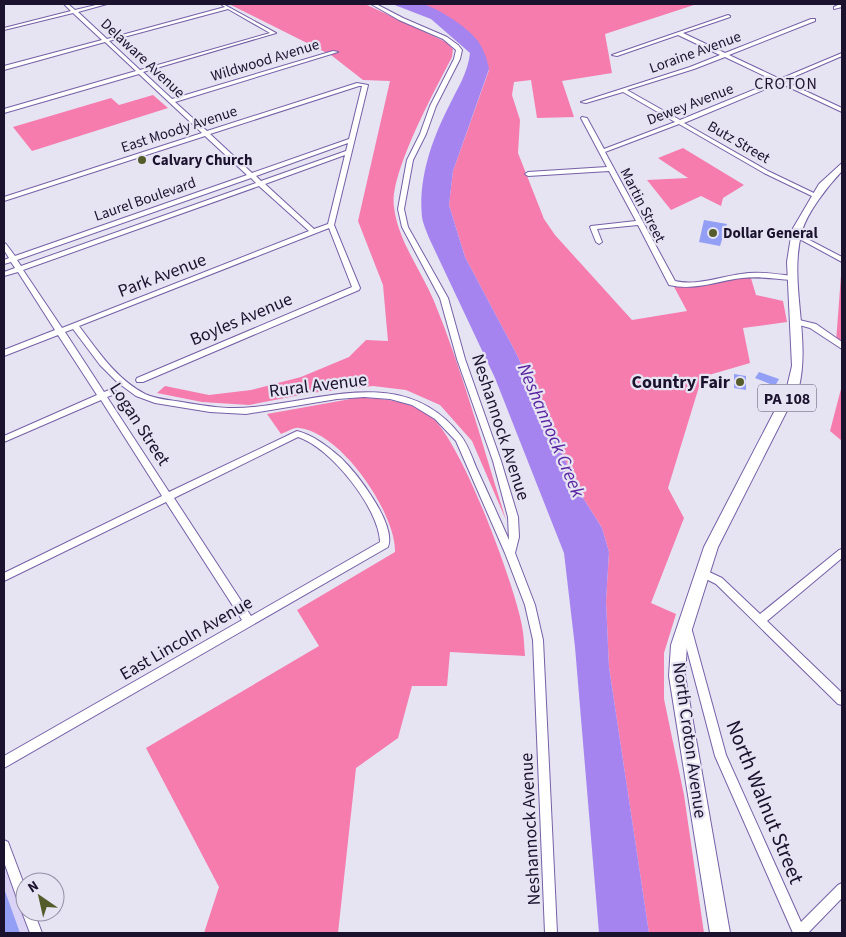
<svg xmlns="http://www.w3.org/2000/svg" width="846" height="937" font-family="'Source Sans 3',sans-serif">
<style>
.built{fill:#dbd3f5}
.forest{fill:#f57cad}
.water{fill:#a584ef}
.building{fill:#929ff5}
.lines{fill:none;stroke-linecap:round;stroke-linejoin:round}
.minor-casing{stroke:#7560a6;stroke-width:2}
.primary-casing{stroke:#7560a6;stroke-width:2}
.minor{fill:#fff;fill-rule:evenodd}
.primary{fill:#fff;fill-rule:evenodd}
.poi-dot{fill:#555c2b;stroke:#e6e3f3;stroke-width:2}
.labels{text-anchor:middle;stroke-width:4.5;stroke-linejoin:round;paint-order:stroke}
.far-street-label{font-size:15px;fill:#1b122e;stroke:#e6e3f3}
.far-poi-label{font-size:15px;font-weight:bold;fill:#1b122e;stroke:#e6e3f3;text-anchor:start}
.far-quarter-label{font-size:16px;letter-spacing:1px;fill:#1b122e;stroke:#e6e3f3}
.shield{fill:#e6e3f3;stroke:#585169;stroke-width:1}
.shield-label{font-size:16px;font-weight:bold;fill:#1b122e}
.street-label{font-size:18px;fill:#1b122e;stroke:#e6e3f3}
.poi-label{font-size:18px;font-weight:bold;fill:#1b122e;stroke:#e6e3f3;text-anchor:end}
.water-label{font-size:19px;font-style:italic;fill:#5824a1;stroke:#e6e3f3}
.near-street-label{font-size:21px;fill:#1b122e;stroke:#e6e3f3}
</style>
<rect width="100%" height="100%" fill="#e6e3f3"/>
<path class="built" d="M4,845L25,904V912H28L36,933H4Z"/>
<path class="forest" d="M229,4H365L446,42L453,49L452,57C436,88 389,174 394,207C398,241 421,270 434,301C463,372 483,447 506,520L472,441L440,405L406,390L373,386L311,393L249,405L202,402L157,393L165,386L209,395L251,390L301,377L349,357L366,340L388,341L383,285L358,221L390,81L363,80L331,55Z
M422,4H697L605,34L612,73L562,81L574,117L537,118L531,80L514,82L512,95L520,120L518,153L544,219L555,235L632,320L687,311L672,283L680,285L750,275L756,295L783,301L787,322L743,328L750,363L702,377L668,488L684,518L651,603L676,614L664,653V699L684,795L704,933H649L609,667L606,601L609,552L602,528L580,493L517,355L465,257L449,205L453,171L489,70Z
M153,95L168,108L32,151L13,127L111,98L119,105Z
M683,148L744,185L723,198L721,206L701,196L671,210L647,180L688,178L658,158Z
M842,262V346L836,342Z
M842,385V441L830,431Z
M356,398C381,398 407,400 429,415C460,436 515,586 522,626C524,636 524,646 525,656L450,652L447,686H412L398,738L356,768L338,933H204L219,887L146,748L319,646L297,610L395,552C396,513 341,432 299,428C294,427 287,432 281,434L267,414Z"/>
<path class="water" d="M392,4C401,4 414,2 423,4C441,10 466,26 478,41C484,50 487,59 489,69L453,171L449,205L465,257L517,355L580,493L602,528L609,552L606,601L609,667L649,933H599L575,647L564,553L495,378L429,238C427,232 423,224 422,217C418,179 432,139 449,106C457,89 468,73 470,53L431,19Z"/>
<path class="building" d="M704,220L727,224L720,246L699,242Z
M759,372L779,379L775,386L755,378Z
M734,374L746,376V390L734,388Z
M5,891L20,933H4Z"/>
<g class="lines">
<g class="minor-casing">
<path id="minor" d="M64,4H68L75,10L100,4H107L78,12L107,39L225,7L222,5L223,4L276,33L143,72L172,99L333,51L338,52L175,102L207,131L357,83L368,85L334,225L360,288L359,290L143,382H137L136,380L137,378L352,287L329,228L79,326C98,351 116,379 145,394C156,399 169,400 182,402C205,406 229,410 253,407C326,400 406,365 461,436C468,445 472,457 476,467C487,491 498,515 509,540L508,517L493,461L457,359L440,298L402,227L398,209L407,160L420,134L430,106L454,59L456,50L443,39L399,20L371,4H376L403,18L447,37L458,45L462,50L460,59L436,106L426,134L413,160L404,209L408,227L448,298L465,359L501,461L518,517L519,537L515,553L535,605L543,640L557,933H545L533,640L525,605L505,553L456,441L435,419L412,405L390,399L364,397L337,399L246,414L210,412L155,403L136,396L117,382L100,365L73,329L65,332L104,392L112,389L115,390L116,392L115,394L107,397L169,492L297,431C313,435 327,446 340,457C356,472 397,524 388,547L4,768V756L242,620L166,502L4,581V573L162,496L101,400L4,442V436L97,395L58,335L4,356V350L55,330L18,272L4,276V272L15,268L11,262L4,264V260L9,258L4,250V243L6,244L15,256L247,175L205,136L4,201V197L202,133L139,74L4,113V109L136,71L105,42L4,70V66L102,40L73,13L4,30V28L71,11ZM228,9L270,33L140,70L109,41ZM359,86H362L349,139L252,173L210,134ZM348,143L346,151L261,181L256,176ZM345,155L328,224L314,229L265,184ZM251,178L256,183L21,266L17,260ZM259,186L309,231L62,328L23,270ZM298,437C330,447 379,508 380,542L251,616L174,498Z
M840,4H842V7L834,9V7Z
M728,15L730,16V17L683,33L725,53L811,19H815V21L729,55L780,79L842,53V56L784,81L842,108V112L780,83L684,123L768,171L818,195V197L816,198L764,173L679,124L605,152L675,281C697,286 719,277 741,274C758,271 775,274 792,276L796,278L792,280C775,279 759,276 742,278C717,281 695,291 669,285L638,225L597,229L602,242L599,244L596,242L590,227L591,226L636,221L609,171L528,176L525,174L528,172L607,167L581,118L582,117L587,118L604,149L675,122L623,92L586,103L581,102L690,67L720,55L678,35L617,56L612,55ZM725,57L775,81L680,120L627,90L694,69Z
M796,233L842,257V262L794,236L793,235Z
M792,319H795L816,324L842,342V349L810,328L792,323Z
M842,549V558L767,621L842,693V705L838,704L716,584L700,576L698,573L700,570L703,569L722,578L760,614L839,550Z
M686,623L690,624L691,627L726,755L801,922L838,885L842,883V898L808,933H793L715,756L681,627L682,624Z
M4,840L8,842L25,887V912H34L42,933H30L22,912L23,909L21,908L19,904L4,862Z"/>
</g>
<g class="primary-casing">
<path id="primary" d="M842,163V171C828,186 808,211 802,231C788,282 811,336 799,387L718,547L687,645L685,676L730,933H710L669,676L671,645L704,547L787,387L792,366L787,262L792,230L819,184Z"/>
</g>
<use href="#minor" class="minor"/>
<use href="#primary" class="primary"/>
</g>
<g class="poi-dot">
<circle cx="142" cy="160" r="5"/>
<circle cx="713" cy="233" r="5"/>
<circle cx="740" cy="382" r="5"/>
</g>
<g class="labels">
<g class="far-street-label">
<text transform="translate(695 52) rotate(-20)" y="5">Loraine Avenue</text>
<text transform="translate(143 58) rotate(43)" y="5">Delaware Avenue</text>
<text transform="translate(265 60) rotate(-17)" y="5">Wildwood Avenue</text>
<text transform="translate(690 104) rotate(-21)" y="5">Dewey Avenue</text>
<text transform="translate(179 129) rotate(-18)" y="5">East Moody Avenue</text>
<text transform="translate(739 142) rotate(30)" y="5">Butz Street</text>
<text transform="translate(145 199) rotate(-19)" y="5">Laurel Boulevard</text>
<text transform="translate(643 205) rotate(63)" y="5">Martin Street</text>
</g>
<g class="far-poi-label">
<text x="152" y="165">Calvary Church</text>
<text x="723" y="238">Dollar General</text>
</g>
<g class="far-quarter-label">
<text x="786" y="89">CROTON</text>
</g>
<rect class="shield" x="758" y="384.5" width="58" height="27" rx="4"/>
<g class="shield-label">
<text x="787" y="404">PA 108</text>
</g>
<g class="street-label">
<text transform="translate(162 275) rotate(-21)" y="6">Park Avenue</text>
<text transform="translate(241 319) rotate(-23)" y="6">Boyles Avenue</text>
<text transform="translate(318 385) rotate(-7)" y="6">Rural Avenue</text>
<text transform="translate(140 424) rotate(57)" y="6">Logan Street</text>
<text transform="translate(501 427) rotate(72)" y="6">Neshannock Avenue</text>
<text transform="translate(186 638) rotate(-30)" y="6">East Lincoln Avenue</text>
<text transform="translate(690 740) rotate(82)" y="6">North Croton Avenue</text>
<text transform="translate(530 829) rotate(-93)" y="6">Neshannock Avenue</text>
</g>
<g class="poi-label">
<text x="730" y="388">Country Fair</text>
</g>
<g class="water-label">
<text transform="translate(552 430) rotate(67)" y="7">Neshannock Creek</text>
</g>
<g class="near-street-label">
<text transform="translate(765 802) rotate(68)" y="7">North Walnut Street</text>
</g>
</g>
<rect width="846" height="937" fill="none" stroke="#1b122e" stroke-width="10"/>
<g transform="translate(40 897) rotate(326)"><circle r="24" fill="#e6e3f3" stroke="#958fa4"/>
<path d="M0-4L9 19L0 12L-9 19Z" fill="#555c2b"/>
<text y="-8" font-size="14" font-weight="bold" text-anchor="middle" fill="#1b122e">N</text>
</g>
</svg>
